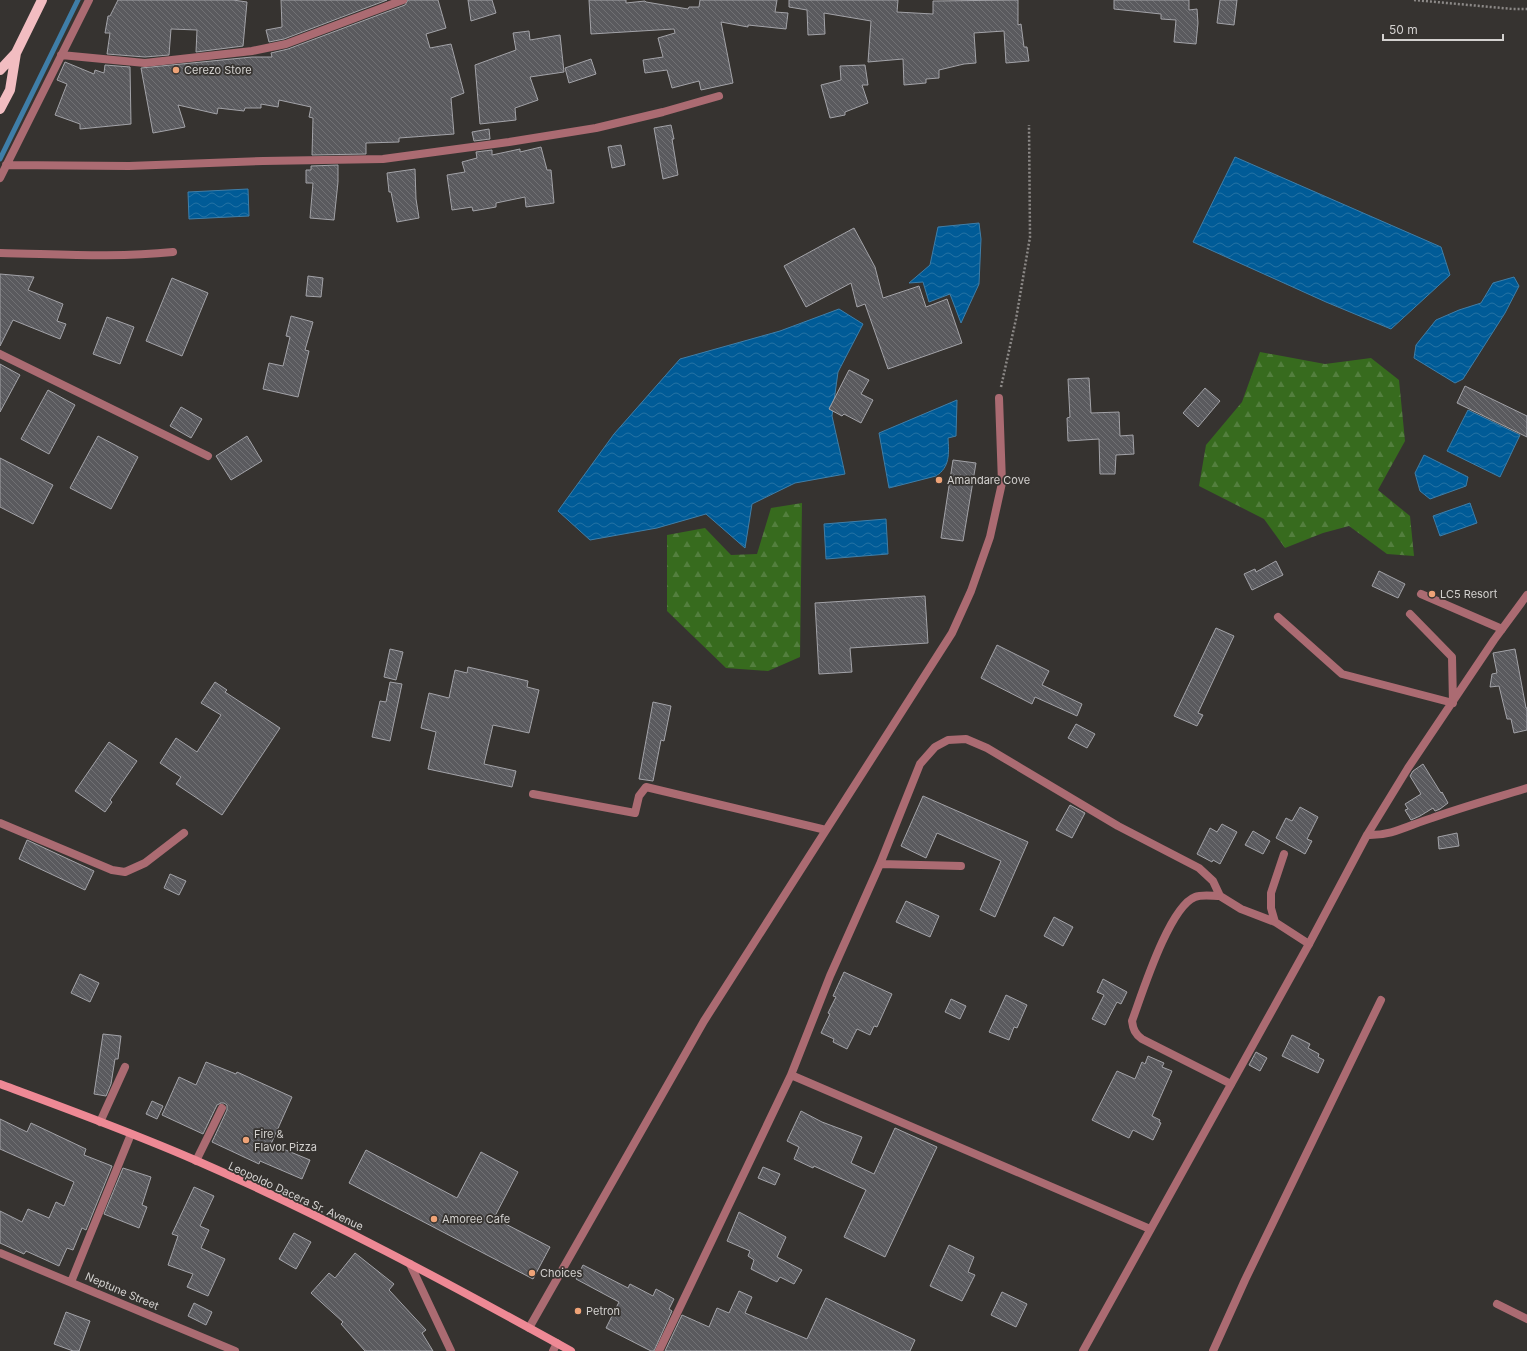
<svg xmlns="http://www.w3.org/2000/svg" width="1527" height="1351" font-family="Inter,sans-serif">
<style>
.forest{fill:url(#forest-firs)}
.water{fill:url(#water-waves);stroke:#3f7ea8}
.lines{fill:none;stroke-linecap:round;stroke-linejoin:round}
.stream{stroke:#3f7ea8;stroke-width:5}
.building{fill:url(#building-back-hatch);stroke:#a3a3a8}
.path{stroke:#8c8987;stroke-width:2.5;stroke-dasharray:2 2;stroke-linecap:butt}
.lane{stroke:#ab6b72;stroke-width:8}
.street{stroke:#ab6b72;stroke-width:8}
.secondary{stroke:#ee8995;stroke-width:8}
.primary{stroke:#f2bdc1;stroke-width:10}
.poi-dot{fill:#efa377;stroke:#363330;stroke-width:1.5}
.labels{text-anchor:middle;stroke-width:3.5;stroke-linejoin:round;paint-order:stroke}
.poi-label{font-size:11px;fill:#d3d1cf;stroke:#363330;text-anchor:start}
.street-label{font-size:11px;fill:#d3d1cf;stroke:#363330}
</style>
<defs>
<pattern id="forest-firs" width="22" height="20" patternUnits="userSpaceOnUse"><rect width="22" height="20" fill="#376b1e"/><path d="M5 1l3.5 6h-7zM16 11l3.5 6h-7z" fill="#537f3e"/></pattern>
<pattern id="water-waves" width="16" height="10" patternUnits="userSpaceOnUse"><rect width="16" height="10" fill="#005b97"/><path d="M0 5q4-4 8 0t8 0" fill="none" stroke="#2472a4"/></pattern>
<pattern id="building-back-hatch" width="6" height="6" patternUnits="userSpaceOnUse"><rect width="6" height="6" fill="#5a5a5e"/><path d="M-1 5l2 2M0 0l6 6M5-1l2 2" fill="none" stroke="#717174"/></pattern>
</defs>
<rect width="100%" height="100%" fill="#363330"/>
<path class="forest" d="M1260,352L1325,364L1371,358L1399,380L1405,441L1378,490L1410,516L1414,556L1387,554L1349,526L1323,533L1285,548L1264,519L1199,486L1206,445L1242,402Z
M802,503L800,657L768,671L726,668L667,611V535L705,528L731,555L757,554L771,508Z"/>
<path class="water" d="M1235,157L1441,247L1450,275L1391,329L1326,302L1193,242Z
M248,189L249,216L189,219L188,192Z
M979,223L981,239L979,284L961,323L950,294L929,302L923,282L909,283L930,265L938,227Z
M1514,277L1519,286L1505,313L1463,379L1455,383L1414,358L1416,345L1436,320L1459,310L1481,303L1493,283Z
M839,309L863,324L838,372L832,416L845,474L795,483L752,504L745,548L706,514L657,528L590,540L558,511L614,434L680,359L780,331Z
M957,400L956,436L948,438C949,454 950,467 936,476L889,488L879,433Z
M1468,410L1520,435L1500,477L1447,451Z
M1424,455L1468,477L1466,486L1430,499L1420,491L1415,473Z
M1470,503L1477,523L1440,536L1433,516Z
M886,519L888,554L826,559L824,524Z"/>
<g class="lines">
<path class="stream" d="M0,159L78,0"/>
</g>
<path class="building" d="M118,0H233L247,2L243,46L196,52L197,30L171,29L169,55L145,57L107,54L110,33H105L108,16H110Z
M281,0H387L284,39L269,42L266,30L282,27Z
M408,0H438L446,28L426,34L430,48L451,44L464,93L451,98L454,134L399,138V142L366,143V154L312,155L313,118L309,117L311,107L279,100L278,107L261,104V108H245L244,111L218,108L217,114L178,105L185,127L153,133L141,68L252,57H272L271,53L288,49L405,5Z
M468,0H492L496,13L471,21Z
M589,0H626V3L645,1L646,2L688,9L689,7H699L700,0H777L775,12L788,13L786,29L748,25V27L721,22L733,83L701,90L699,81L672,88L667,70L645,73L643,60L663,57L658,38L675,33L674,29L591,34Z
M789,0H898L897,12L933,14V1L1018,0V25L1021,24L1024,47H1027L1029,61L1006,63L1004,31L974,33L976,63L964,64L939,70V78L926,79V83L904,85L903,59L868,62L871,21L824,13L825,34L808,35L807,10L789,7Z
M1114,0H1189V10L1197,9L1198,23L1196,44L1174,42L1176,20L1161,19V14L1114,9Z
M1220,0H1237L1234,25L1217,23Z
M529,31L530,40L560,35L564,72L530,77L538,100L515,108L516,120L480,124L475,65L516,50L513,33Z
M591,59L596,74L569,83L565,68Z
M65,62L94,74L95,70L104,73L105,65L130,67L131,124L80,129V124L55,115L67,84L57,80Z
M865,65L868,85H862L868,103L845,112V115L830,118L821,85L841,80L840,66Z
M671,125L674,139H672L678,175L663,179L654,128Z
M489,129L490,139L474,141L472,132Z
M621,145L625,165L612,168L608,147Z
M541,147L547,170H551L554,203L526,207L525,197L496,203V207L473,211L472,207L452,210L447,175L465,172L462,162L477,158L476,152L492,150V155L520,149V152Z
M338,165V182L334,220L310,218L313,183H306V170H311V166Z
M415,169L416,199L419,218L397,222L391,192H389L387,173Z
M854,228L875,267L883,298L919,286L926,307L947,299L962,343L888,369L865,304L857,307L851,283L806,307L784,266Z
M0,274L34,277L28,290L63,304L57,321L66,324L60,339L13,320L0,346Z
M308,276L323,278L321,297L306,296Z
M172,278L208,293L182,356L146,341Z
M291,316L313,322L305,350L309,351L298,397L263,389L269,363L283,366L290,337L286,336Z
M107,317L134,327L120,364L93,354Z
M0,364L20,375L0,412Z
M849,370L869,380L861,394L873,400L861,423L844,414L842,416L829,409Z
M1089,378L1091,413L1119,412L1120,436L1133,435L1134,454L1116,455L1115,474H1100L1099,439L1068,441L1067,418L1070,417L1068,379Z
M1465,386L1527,416V437L1457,403Z
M1205,388L1220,401L1198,427L1183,413Z
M48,390L75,405L49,454L21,439Z
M181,407L202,419L191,438L170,426Z
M98,436L138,457L111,509L70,488Z
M247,436L262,461L231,480L216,456Z
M0,458L53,485L33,524L0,507Z
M953,460L976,463L963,541L941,538Z
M1276,561L1283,575L1252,590L1244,574L1255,569L1256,572Z
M1379,571L1405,584L1398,598L1372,586Z
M925,596L928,643L850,648L852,672L819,674L815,603Z
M1216,628L1234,636L1198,713L1203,715L1197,726L1174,716Z
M997,645L1049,671L1042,685L1082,704L1077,716L1035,697L1032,704L981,678Z
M390,649L403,652L396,680L384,677Z
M1515,649L1526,708H1527V730L1514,733L1511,719H1507L1499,686L1490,687L1492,674L1497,673L1493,653Z
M468,667L528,681L527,687L539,690L529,733L493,725L484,764L516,771L512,787L428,769L436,732L421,728L429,693L449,698L455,670L467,673Z
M215,682L227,690L225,692L280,728L222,815L176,784L181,777L160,763L176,738L197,752L221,715L201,703Z
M390,682L402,684L390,741L372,737L380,701L386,702Z
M653,702L671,706L664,741L661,740L653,781L639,779Z
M1076,724L1095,734L1087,748L1068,738Z
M109,742L137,761L110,800L112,802L105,812L75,791Z
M1423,764L1441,793L1442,792L1448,803L1440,809L1435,811L1433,808L1420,816L1411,820L1405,810L1408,809L1405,804L1421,794L1410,776L1413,771Z
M923,796L1028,842L995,917L980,910L1001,861L937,833L926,858L901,846Z
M1070,805L1085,813L1072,838L1056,830Z
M1300,807L1318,817L1307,839L1312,841L1305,854L1276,838L1286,818L1292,821Z
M1222,824L1237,832L1220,864L1213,860L1212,862L1197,854L1210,828L1217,832Z
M1253,831L1270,841L1263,854L1245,845Z
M1457,833L1459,846L1439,849L1438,837Z
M27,840L94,871L85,890L19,859Z
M170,874L186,881L179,895L164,888Z
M906,901L939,916L930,937L896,922Z
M1054,917L1073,927L1063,946L1044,936Z
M844,972L892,994L877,1027L874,1026L870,1035L857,1029L847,1049L833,1042L834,1039L821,1033L830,1014L828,1013L836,997L833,996Z
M80,974L99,983L90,1002L71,993Z
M1103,979L1127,992L1121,1004L1117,1002L1105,1025L1092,1019L1104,995L1097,992Z
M1006,995L1027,1005L1017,1028L1014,1027L1009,1040L989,1032Z
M951,999L966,1006L960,1019L945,1012Z
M103,1034L121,1036L118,1059H115L111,1084L106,1096L94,1094Z
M1292,1035L1310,1044L1308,1048L1319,1054L1318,1057L1324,1060L1318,1073L1282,1056Z
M1256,1052L1267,1058L1260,1071L1249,1065Z
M1148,1056L1164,1063L1162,1067L1172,1071L1152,1116L1160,1120L1159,1122L1161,1123L1153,1140L1133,1130L1129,1138L1092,1120L1117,1071L1135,1079L1142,1062L1145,1064Z
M206,1062L236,1074L237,1072L292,1097L271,1144L310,1160L302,1179L260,1161L259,1164L212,1142L227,1110V1105L224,1103H221L217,1105L203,1134L162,1115L179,1077L196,1085Z
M152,1101L163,1106L157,1119L146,1114Z
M801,1111L822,1122L862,1137L851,1163L874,1174L895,1128L937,1147L885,1257L844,1237L866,1190L814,1166L813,1168L794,1159L799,1147L787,1141Z
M0,1119L27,1132L31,1123L86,1149L84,1155L112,1166L86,1230L82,1228L73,1250L67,1248L59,1266L26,1251L24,1254L0,1243V1211L22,1222L28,1209L49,1218L56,1202L64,1206L74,1182L0,1149Z
M366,1150L457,1198L481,1152L518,1172L494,1218L550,1247L533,1279L349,1183Z
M763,1167L780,1174L775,1185L758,1178Z
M123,1168L151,1177L142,1205L147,1207L139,1228L104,1214Z
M194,1187L214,1196L200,1226L209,1230L201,1248L225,1259L208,1296L187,1287L193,1274L168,1265L178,1236L172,1234Z
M739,1212L786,1237L777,1257L802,1270L794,1284L780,1277L777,1282L751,1269L754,1260L748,1256L750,1251L727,1241Z
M294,1233L311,1242L296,1269L279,1259Z
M949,1245L974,1257L968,1272L975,1275L962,1301L930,1286Z
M355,1253L394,1284L389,1290L426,1330L422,1333L433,1351H365L341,1324L343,1322L311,1293L329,1273L335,1278Z
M583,1265L628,1288L630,1284L653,1296L656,1289L674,1299L669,1309L672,1311L654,1351H651L606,1328L619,1302L576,1279Z
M739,1291L752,1297L745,1313L807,1339L826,1298L915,1340L910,1351H665L682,1315L709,1327L717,1308L729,1313Z
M1002,1292L1027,1304L1016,1327L991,1315Z
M194,1303L212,1312L206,1325L188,1316Z
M66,1312L90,1321L79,1351H73L54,1344Z"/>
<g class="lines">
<path class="path" d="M1414,0L1513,9H1527
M1001,387L1016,319L1030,237L1029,125"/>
<path class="lane" d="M1421,594L1502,629
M0,823L112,870L125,872L145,863L184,833
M880,864L961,866
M1220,896C1213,896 1202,894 1195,897C1169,907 1142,994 1132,1021C1133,1029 1135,1034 1142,1039L1231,1084
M1275,922L1271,908V893L1284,854
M791,1075L1150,1229
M100,1122L125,1067
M196,1161L222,1108
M1497,1304L1527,1319
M553,1351L557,1343
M659,1351L791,1075L830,976L880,864L920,764L935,747L948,740L966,739L987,748L1118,826L1199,868L1213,881L1220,896L1241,909L1275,922L1309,944"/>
<path class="street" d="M61,55L145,63L252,51L286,44L403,0
M6,165L129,166L263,161L383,159L509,142L596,128L663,112L719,96
M0,178L89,0
M0,253C58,254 115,258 173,252
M0,354L208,456
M1278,617L1342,674L1453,703L1452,657L1410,614
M533,794L635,813L639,796L646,787L826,830
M1367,835C1392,836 1409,825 1432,818C1463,807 1495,798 1527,788
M0,1253L235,1351
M410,1264L451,1351
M71,1282L131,1134
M529,1328L704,1021L952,633L971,591L990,537L1002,483L999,398
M1083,1351L1309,944L1367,835L1408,768L1494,640L1527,595
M1213,1351L1245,1280L1381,1000"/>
<path class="secondary" d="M0,1084C65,1108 131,1132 195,1160C324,1216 448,1283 571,1351"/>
<path class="primary" d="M0,70L16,53
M0,109L10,90L16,53L42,0"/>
</g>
<g class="poi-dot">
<circle cx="176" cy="70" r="4"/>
<circle cx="939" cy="480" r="4"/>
<circle cx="1432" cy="594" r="4"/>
<circle cx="246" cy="1140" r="4"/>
<circle cx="434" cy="1219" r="4"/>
<circle cx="532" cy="1273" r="4"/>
<circle cx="578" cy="1311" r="4"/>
</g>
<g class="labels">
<g class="poi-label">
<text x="184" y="74">Cerezo Store</text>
<text x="947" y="484">Amandare Cove</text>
<text x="1440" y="598">LC5 Resort</text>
<text x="254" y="1138">Fire &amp;<tspan x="254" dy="13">Flavor Pizza</tspan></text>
<text x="442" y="1223">Amoree Cafe</text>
<text x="540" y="1277">Choices</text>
<text x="586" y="1315">Petron</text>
</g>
<g class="street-label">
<text transform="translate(296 1196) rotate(25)" y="4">Leopoldo Dacera Sr. Avenue</text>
<text transform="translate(122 1291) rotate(23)" y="4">Neptune Street</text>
</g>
</g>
<path d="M1383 34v6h120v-6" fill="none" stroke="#d3d1cf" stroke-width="2"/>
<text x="1389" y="34" font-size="12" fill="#d3d1cf" stroke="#363330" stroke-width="3" paint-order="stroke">50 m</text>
</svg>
